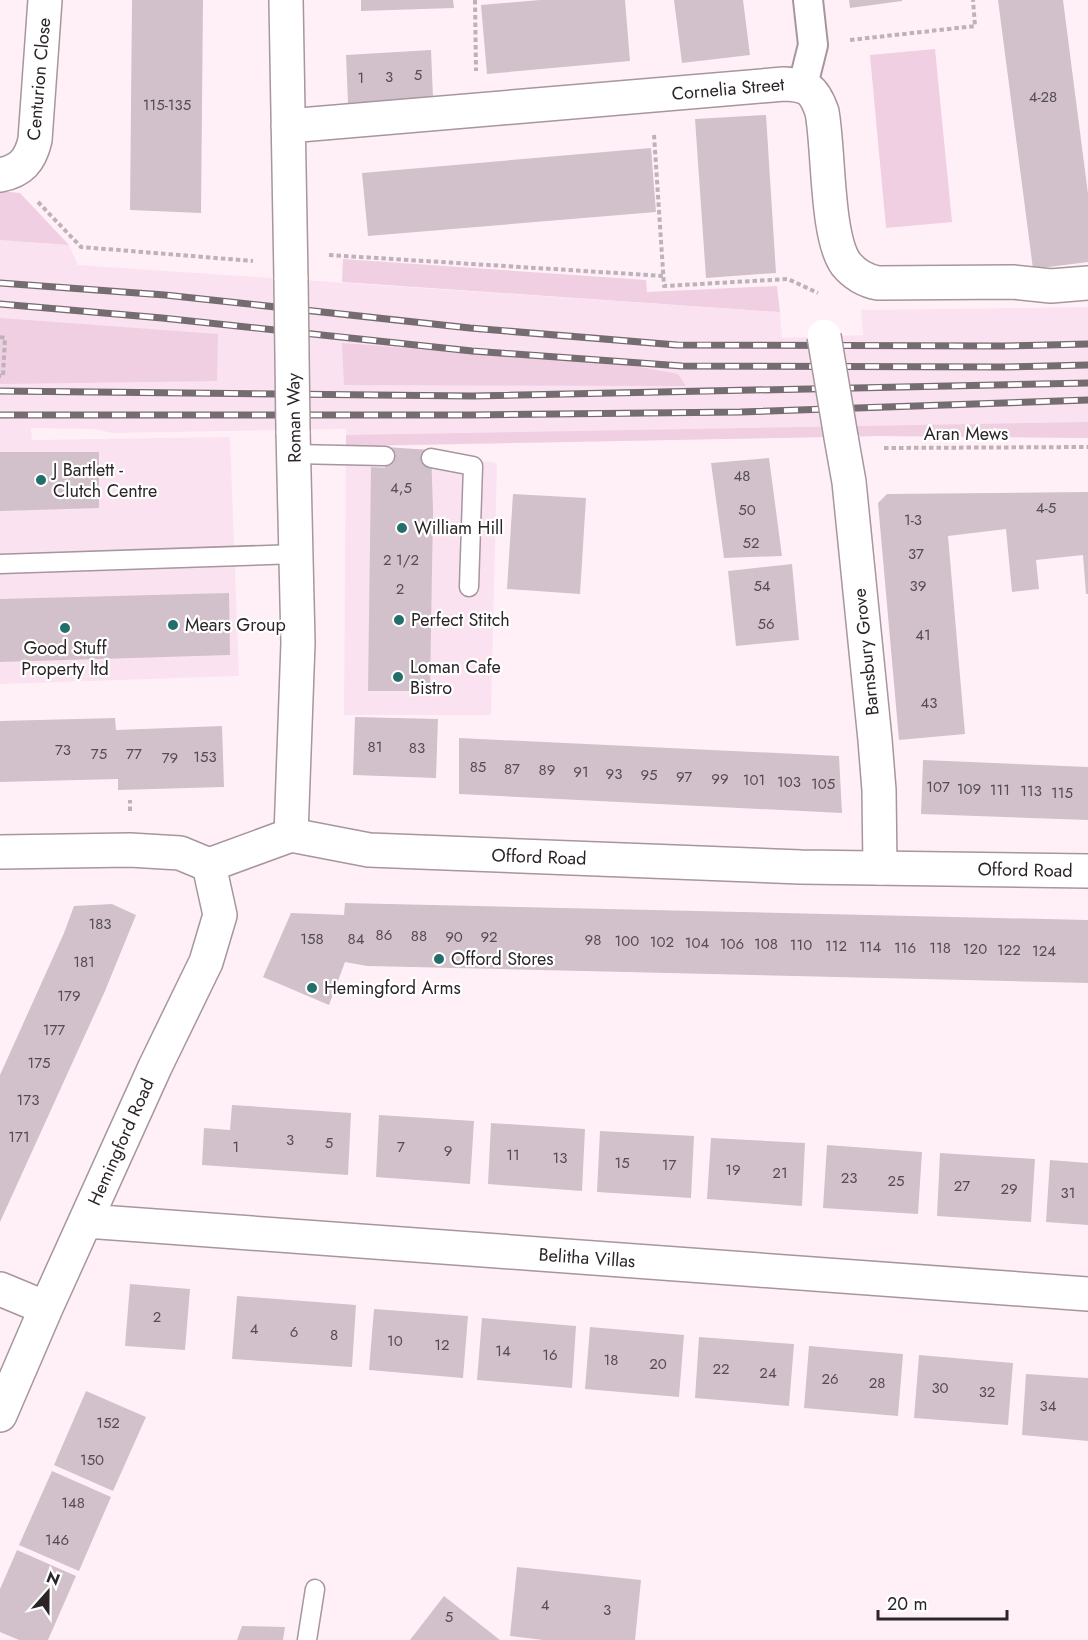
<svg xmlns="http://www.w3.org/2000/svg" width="1088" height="1640" font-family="Jost,sans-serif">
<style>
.built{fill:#fbe2f0}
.green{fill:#efcfe1}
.building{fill:#d2c1cb}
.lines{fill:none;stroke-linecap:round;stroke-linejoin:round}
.service-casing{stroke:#a6969e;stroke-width:21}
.pedestrian-casing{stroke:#a6969e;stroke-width:32}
.minor-casing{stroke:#a6969e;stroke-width:36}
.tertiary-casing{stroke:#a6969e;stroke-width:36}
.path{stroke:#beb2b9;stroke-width:4;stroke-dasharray:4.5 3;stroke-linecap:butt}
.service{stroke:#fff;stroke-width:18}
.pedestrian{stroke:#fff;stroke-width:28}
.minor{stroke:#fff;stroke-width:33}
.tertiary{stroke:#fff;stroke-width:33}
.rail-casing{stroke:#756c71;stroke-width:7}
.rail{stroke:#fff;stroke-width:4.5;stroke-dasharray:14;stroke-linecap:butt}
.minor-bridge-casing{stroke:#a6969e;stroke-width:36;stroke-linecap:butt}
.minor-bridge{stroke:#fff;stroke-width:33}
.poi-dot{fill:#236e6b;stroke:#fff;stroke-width:2}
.labels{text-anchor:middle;stroke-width:4.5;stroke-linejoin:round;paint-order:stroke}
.number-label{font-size:15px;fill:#554c51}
.street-label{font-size:18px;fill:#2b2528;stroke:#fff}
.poi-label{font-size:18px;fill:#2b2528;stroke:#fff;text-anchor:start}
</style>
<rect width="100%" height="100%" fill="#fff0f8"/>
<path class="built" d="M0,240L69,245L78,265L780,312L782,338L863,335L861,310L1088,307V438L879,436L372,446L497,463L491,715H344L346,429L113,433L93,429L31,428L32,440L230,437L239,676L0,684Z"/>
<path class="green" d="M935,49L952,222L886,228L870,55Z
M0,191L20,193L69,245L0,240Z
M343,259L646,280L647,292L777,286L780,312L342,282Z
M0,318L218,334L217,381L0,384Z
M342,343L634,366L678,374L686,386L344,385Z
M1088,422V438L879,436L346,446V435Z"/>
<path class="building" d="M132,0H203L201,213L130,210Z
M361,0H453L454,8L361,11Z
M540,0H625L630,61L487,74L481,5Z
M674,0H743L750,55L682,63Z
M849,0H902V1L850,8Z
M998,0H1063L1088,194V262L1033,269Z
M431,50L433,98L348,103L346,55Z
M766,115L776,273L706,278L695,119Z
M651,148L656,212L368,236L362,173Z
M385,447L431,450L433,510L430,691H368L371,467L385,468Z
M0,452H99V508L0,511Z
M769,458L782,556L724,558L711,463Z
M1088,492V594H1086L1083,555L1036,560L1039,589L1012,592L1006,529L948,536L965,734L899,740L878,503L887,494Z
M513,494L586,498L580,594L507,589Z
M792,564L799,640L736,646L728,571Z
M229,593L230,655L0,662V599Z
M355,717L438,719L436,778L353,775Z
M115,718L116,730L222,726L224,787L118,790V779L0,782V721Z
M459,738L839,756L842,813L459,794Z
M923,760L1088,767V820L921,814Z
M345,903L1088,920V983L367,966L345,962L329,1005L263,977L291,913L344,915Z
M112,904L136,915L105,991L0,1222V1075L64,933L74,906Z
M232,1105L351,1113L348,1175L202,1165L204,1128L230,1130Z
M379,1115L474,1121L470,1184L376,1177Z
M491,1123L585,1129L582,1191L488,1184Z
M600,1131L694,1136L691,1198L597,1192Z
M711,1138L805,1143L802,1206L707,1199Z
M827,1145L922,1152L918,1214L823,1208Z
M940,1153L1035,1159L1031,1222L937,1216Z
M1050,1160L1088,1163V1225L1046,1222Z
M130,1284L190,1289L185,1350L125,1346Z
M237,1296L356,1305L352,1367L232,1359Z
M374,1309L468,1316L463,1378L369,1370Z
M482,1318L576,1326L572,1388L477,1380Z
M590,1327L684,1335L679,1397L585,1389Z
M699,1337L794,1344L789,1406L695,1398Z
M809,1346L903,1354L898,1416L804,1408Z
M919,1355L1013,1363L1008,1425L914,1418Z
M1026,1374L1088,1378V1441L1022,1435Z
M86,1391L146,1417L113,1491L54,1465Z
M52,1471L111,1497L79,1571L19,1545Z
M17,1550L76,1576L48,1640H19L0,1632V1589Z
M517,1567L641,1580L635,1640H543L510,1636Z
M444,1596L500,1640H410Z
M242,1626L285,1627L283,1640H237Z"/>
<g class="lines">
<g class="service-casing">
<path id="service" d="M294,454L385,456
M431,458L473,466L469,587
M0,564L297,554
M307,1640L315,1589"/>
</g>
<g class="pedestrian-casing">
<path id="pedestrian" d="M803,85L813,45L808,0"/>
</g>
<g class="minor-casing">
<path id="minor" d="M286,0L291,280
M288,126L784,84C808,85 814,89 822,112C829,149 826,237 846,264C854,274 866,281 878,283L1013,282L1051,286L1088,283
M0,175C21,171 30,161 35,140L45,0
M841,437L849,482L875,740L879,790L880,868
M291,835L298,643L293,431
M86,1221L1088,1294
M0,1289L46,1308
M0,1415L46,1308L155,1067L206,962L220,915L209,865"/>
</g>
<g class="tertiary-casing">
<path id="tertiary" d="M0,852L130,850L180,853L209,865L291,835L369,850L801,867L1088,871"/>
</g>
<path class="path" d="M475,0L476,71
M850,40L975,26L973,0
M654,135L664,286L788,279L818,293
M38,202L81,247L253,261
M329,255L664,276
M0,337L5,338L3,376H0
M884,448L1088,447
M130,811V800"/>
<use href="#service" class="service"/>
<use href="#pedestrian" class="pedestrian"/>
<use href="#minor" class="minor"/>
<use href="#tertiary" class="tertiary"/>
<g class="rail-casing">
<path id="rail" d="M0,283L165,295L470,328L677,345L1003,346L1088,344
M0,304L162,318L472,351L682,366L1005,367L1088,365
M0,391L473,396L1088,383
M0,415H471L740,412L1088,400"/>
</g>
<use href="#rail" class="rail"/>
<g class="minor-bridge-casing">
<path id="minor-bridge" d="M291,280L293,431
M824,336L841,437"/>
</g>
<use href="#minor-bridge" class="minor-bridge"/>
</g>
<g class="poi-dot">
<circle cx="41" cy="480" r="6"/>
<circle cx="402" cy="528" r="6"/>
<circle cx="399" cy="620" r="6"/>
<circle cx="173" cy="625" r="6"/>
<circle cx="65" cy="628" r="6"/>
<circle cx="398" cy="677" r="6"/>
<circle cx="439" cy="959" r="6"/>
<circle cx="312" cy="988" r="6"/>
</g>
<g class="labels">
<g class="number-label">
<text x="418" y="80">5</text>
<text x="389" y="82">3</text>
<text x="361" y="83">1</text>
<text x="1043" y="102">4-28</text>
<text x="167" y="110">115-135</text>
<text x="742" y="481">48</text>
<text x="401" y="493">4,5</text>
<text x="1046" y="513">4-5</text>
<text x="747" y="515">50</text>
<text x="913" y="525">1-3</text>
<text x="751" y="548">52</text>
<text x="916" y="559">37</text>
<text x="401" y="565">2 1/2</text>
<text x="762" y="591">54</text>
<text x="918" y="591">39</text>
<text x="400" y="594">2</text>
<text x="766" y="629">56</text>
<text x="923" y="640">41</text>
<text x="929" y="708">43</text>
<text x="375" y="752">81</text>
<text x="417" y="753">83</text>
<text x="63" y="755">73</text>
<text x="99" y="759">75</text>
<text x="134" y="759">77</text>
<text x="205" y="762">153</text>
<text x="170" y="763">79</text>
<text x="478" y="772">85</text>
<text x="512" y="774">87</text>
<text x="547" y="775">89</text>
<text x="581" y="777">91</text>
<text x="614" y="779">93</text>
<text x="649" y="780">95</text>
<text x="684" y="782">97</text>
<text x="720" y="784">99</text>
<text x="754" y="785">101</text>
<text x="789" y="787">103</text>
<text x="823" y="789">105</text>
<text x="938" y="792">107</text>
<text x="969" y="794">109</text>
<text x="1000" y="795">111</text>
<text x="1031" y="796">113</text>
<text x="1062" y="798">115</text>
<text x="100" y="929">183</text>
<text x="384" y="940">86</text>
<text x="419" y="941">88</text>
<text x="454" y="942">90</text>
<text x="489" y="942">92</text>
<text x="312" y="944">158</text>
<text x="356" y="944">84</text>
<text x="593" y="945">98</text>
<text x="627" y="946">100</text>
<text x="662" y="947">102</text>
<text x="697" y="948">104</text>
<text x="732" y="949">106</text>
<text x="766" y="949">108</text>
<text x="801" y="950">110</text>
<text x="836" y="951">112</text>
<text x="870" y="952">114</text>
<text x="905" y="953">116</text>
<text x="940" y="953">118</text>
<text x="975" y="954">120</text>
<text x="1009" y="955">122</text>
<text x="1044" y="956">124</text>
<text x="84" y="967">181</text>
<text x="69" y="1001">179</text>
<text x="54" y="1035">177</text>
<text x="39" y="1068">175</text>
<text x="28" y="1105">173</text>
<text x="19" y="1142">171</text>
<text x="290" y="1145">3</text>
<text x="329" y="1148">5</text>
<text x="236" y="1152">1</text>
<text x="401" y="1152">7</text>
<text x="448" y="1156">9</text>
<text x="513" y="1160">11</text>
<text x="560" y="1163">13</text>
<text x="622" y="1168">15</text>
<text x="669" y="1170">17</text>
<text x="733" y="1175">19</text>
<text x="780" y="1178">21</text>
<text x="849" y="1183">23</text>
<text x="896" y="1186">25</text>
<text x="962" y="1191">27</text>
<text x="1009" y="1194">29</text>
<text x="1068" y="1198">31</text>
<text x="157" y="1322">2</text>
<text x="254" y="1334">4</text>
<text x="294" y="1337">6</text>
<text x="334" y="1340">8</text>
<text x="395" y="1346">10</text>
<text x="442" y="1350">12</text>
<text x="503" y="1356">14</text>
<text x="550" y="1360">16</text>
<text x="611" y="1365">18</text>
<text x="658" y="1369">20</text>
<text x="721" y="1374">22</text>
<text x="768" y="1378">24</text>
<text x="830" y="1384">26</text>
<text x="877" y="1388">28</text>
<text x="940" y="1393">30</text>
<text x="987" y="1397">32</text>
<text x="1048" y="1411">34</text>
<text x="108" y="1428">152</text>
<text x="92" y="1465">150</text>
<text x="73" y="1508">148</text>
<text x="57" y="1545">146</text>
<text x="545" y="1610">4</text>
<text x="607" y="1615">3</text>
<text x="449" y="1622">5</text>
</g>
<g class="street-label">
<text transform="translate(39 79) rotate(-85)" y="6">Centurion Close</text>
<text transform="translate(728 89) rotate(-5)" y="6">Cornelia Street</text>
<text transform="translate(294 418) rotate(-91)" y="6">Roman Way</text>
<text x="966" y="440">Aran Mews</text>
<text transform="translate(866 652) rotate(-96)" y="6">Barnsbury Grove</text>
<text transform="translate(539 857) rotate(2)" y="6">Offord Road</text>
<text transform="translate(1025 870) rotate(1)" y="6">Offord Road</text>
<text transform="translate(121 1142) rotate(-66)" y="6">Hemingford Road</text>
<text transform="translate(587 1258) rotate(4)" y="6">Belitha Villas</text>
</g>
<g class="poi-label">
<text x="53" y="476">J Bartlett -<tspan x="53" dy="21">Clutch Centre</tspan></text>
<text x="414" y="534">William Hill</text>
<text x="411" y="626">Perfect Stitch</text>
<text x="185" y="631">Mears Group</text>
<text x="65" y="654" text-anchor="middle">Good Stuff<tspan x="65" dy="21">Property ltd</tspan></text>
<text x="410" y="673">Loman Cafe<tspan x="410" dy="21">Bistro</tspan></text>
<text x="451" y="965">Offord Stores</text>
<text x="324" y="994">Hemingford Arms</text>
</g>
</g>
<g transform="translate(48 1592) rotate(21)" stroke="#ffffff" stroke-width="4.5" paint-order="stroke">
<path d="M0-4.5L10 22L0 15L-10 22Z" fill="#2b2528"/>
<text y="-9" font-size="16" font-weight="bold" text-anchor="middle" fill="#2b2528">N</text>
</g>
<path d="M878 1610v9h129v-9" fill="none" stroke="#2b2528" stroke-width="3"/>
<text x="887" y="1610" font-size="18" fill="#2b2528" stroke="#ffffff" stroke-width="4.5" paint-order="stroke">20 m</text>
</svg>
